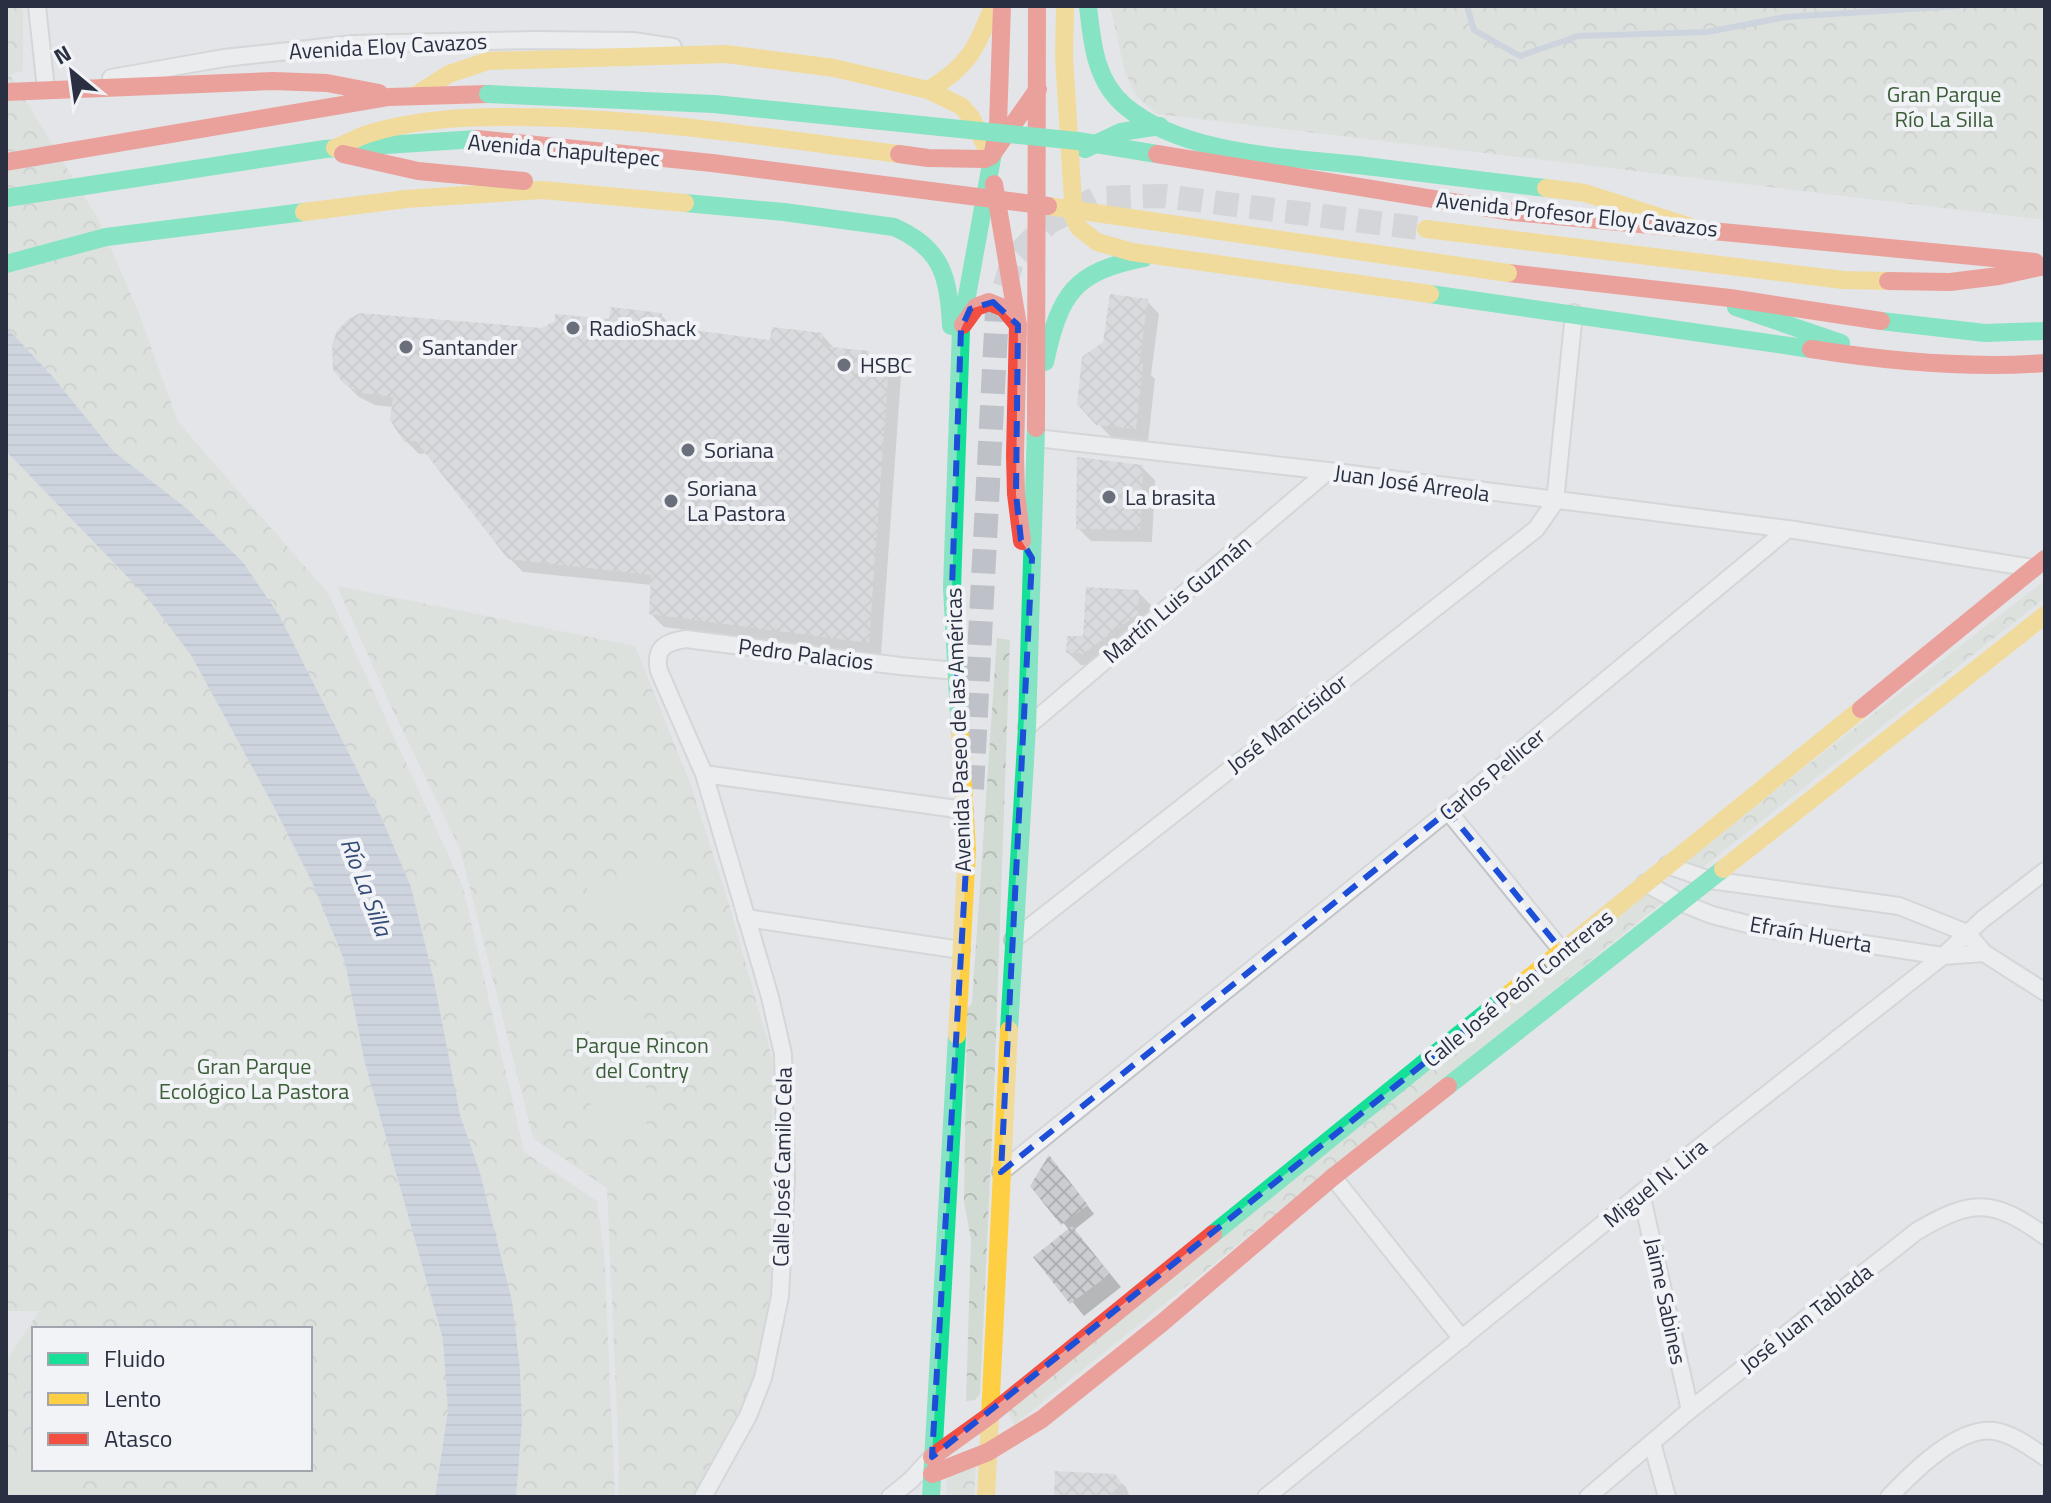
<svg xmlns="http://www.w3.org/2000/svg" width="2051" height="1503" font-family="'Titillium Web',sans-serif">
<style>
.forest{fill:url(#forest-crowns);fill-rule:evenodd}
.pitch{fill:#d2dbd3}
.water{fill:url(#water-rules)}
.shadow{fill:#0003}
.lines{fill:none;stroke-linecap:round;stroke-linejoin:round}
.stream{stroke:#b2bfd2;stroke-width:6}
.building{fill:url(#building-cross-hatch)}
.secondary-tunnel{stroke:#bec1c7;stroke-width:24;stroke-dasharray:24 12;stroke-linecap:butt}
.street-casing{stroke:#c1c3c6;stroke-width:20}
.street{stroke:#f2f3f5;stroke-width:16}
.fast{stroke:#16e098;stroke-width:18}
.slow{stroke:#ffcf43;stroke-width:18}
.jam{stroke:#f24e42;stroke-width:18}
.fast-bridge{stroke:#16e098;stroke-width:18}
.slow-bridge{stroke:#ffcf43;stroke-width:18}
.jam-bridge{stroke:#f24e42;stroke-width:18}
.marked{fill:none;stroke:#1d4ed8;stroke-width:6;stroke-dasharray:16 10;stroke-linejoin:round}
.poi-dot{fill:#6b6f7b;stroke:#f1f3f7;stroke-width:3}
.labels{text-anchor:middle;stroke-width:8;stroke-linejoin:round;paint-order:stroke}
.street-label{font-size:22px;fill:#2a3041;stroke:#f1f3f7}
.park-label{font-size:22px;fill:#3b5d37;stroke:#f1f3f7}
.poi-label{font-size:22px;fill:#2a3041;stroke:#f1f3f7;text-anchor:start}
.water-label{font-size:24px;font-style:italic;fill:#344c75;stroke:#f1f3f7}
</style>
<defs>
<pattern id="forest-crowns" width="20" height="18" patternUnits="userSpaceOnUse" patternTransform="scale(2)"><rect width="20" height="18" fill="#d2dbd3"/><path d="M2 6a3 3 0 1 1 6 0M12 15a3 3 0 1 1 6 0" fill="none" stroke="#b4bcb6"/></pattern>
<pattern id="water-rules" width="6" height="5" patternUnits="userSpaceOnUse" patternTransform="scale(2)"><rect width="6" height="5" fill="#b2bfd2"/><path d="M0 2.5h6" fill="none" stroke="#99a4b6"/></pattern>
<pattern id="building-cross-hatch" width="8" height="8" patternUnits="userSpaceOnUse" patternTransform="scale(2)"><rect width="8" height="8" fill="#cbcdd0"/><path d="M0 0l8 8M0 8l8-8" fill="none" stroke="#aeb0b4"/></pattern>
</defs>
<rect width="100%" height="100%" fill="#e3e5e8"/>
<path class="forest" d="M6,6H23V71L10,75L98,219L138,311L178,422L328,593L463,887L524,1152L597,1201L604,1251L615,1497H6V1361L39,1311H6ZM34,1329H310V1469H34Z
M1110,6H2045V220L1157,114L1136,96L1125,72Z
M2045,580V598L1698,871L1687,859Z
M337,586L635,646L690,783L729,904L773,1061L771,1288L752,1387L693,1497H618L619,1461L607,1188L533,1138L460,849L388,700Z
M997,638L1010,640L994,1092L980,1394L975,1400L966,1401L971,1239L964,1202L967,1009L972,1003Z
M1647,890L1663,902L1014,1425L1006,1406Z
M976,1462L974,1497H946L947,1473Z"/>
<path class="pitch" d="M674,863L684,907L597,926L585,882Z
M589,1000L644,1001L647,1140L591,1138Z
M23,1454L34,1464V1469H40L71,1497H6V1473Z"/>
<path class="water" d="M6,327L53,377L113,451L186,508L242,561L279,615L382,819L411,887L434,981L460,1115L480,1173L512,1301L520,1370L522,1422L516,1497H435L448,1411L443,1339L365,1063L345,962L312,882L273,805L191,655L146,596L6,451Z"/>
<path class="shadow" d="M1147,301L1159,314L1151,375L1155,379L1148,441L1111,437L1079,404L1105,344Z
M661,315L674,328L771,342L822,335L834,348L868,353L879,363L888,364L901,377L881,655L664,627L651,614L652,585L523,572L509,558L428,453L419,454L406,441L393,407L375,405L359,397L345,383L542,330Z
M1142,467L1155,480L1152,542L1091,541L1078,528Z
M1138,592L1151,605V626L1094,665H1081L1068,653Z
M1057,1166L1094,1214L1074,1230L1121,1287L1084,1316L1036,1257L1070,1231L1033,1186Z
M1114,1476L1126,1487L1130,1497H1056Z"/>
<g class="lines">
<path class="stream" d="M1467,6L1474,30L1520,56L1578,36L1707,32L1786,17L1958,6"/>
</g>
<path class="building" d="M1110,294L1148,299L1139,364H1143L1136,429L1096,425L1077,404L1082,357L1103,342Z
M611,307L662,313L661,326L770,340L772,327L823,333L822,346L869,351V360L889,362L869,643L649,614L651,575L508,559L416,441L404,442L390,420L393,397L360,393L344,384L333,370L332,344L337,331L347,320L360,313L542,328L555,321V314L609,319Z
M1077,457L1143,465L1140,530L1076,529Z
M1086,587L1139,590V613L1081,655V653H1066L1067,636H1083Z
M1049,1155L1088,1205L1061,1225L1030,1186Z
M1072,1226L1110,1274L1070,1304L1033,1257Z
M1055,1471L1115,1474L1122,1484L1107,1497H1054Z"/>
<g class="lines">
<path class="secondary-tunnel" d="M972,789L997,312L1013,259L1049,222L1097,198L1163,196L1426,229"/>
<g class="street-casing">
<path id="street" d="M37,6L46,89
M111,78L224,58L353,44L535,40L633,41L673,47
M1036,438L1328,471L1788,529L2033,568
M1027,727L1328,471
M704,774L964,810
M1448,811L1563,952
M1667,865L1710,880L1899,906L1967,933L1984,953L2045,992
M1645,883L1682,903L1712,915L1767,929L1943,956L1984,953
M746,918L961,950
M1013,940L1536,529L1555,502L1574,313
M1001,1172L1448,811L1788,529
M1333,1177L1462,1339
M1641,1193L1690,1410
M1652,1443L1667,1497
M703,1497L748,1416L763,1378L780,1296L786,1179L783,1054L770,997L704,774L659,671C654,648 665,642 686,639L900,666L957,671
M890,1497L911,1480L932,1457
M1266,1497L1641,1193L1943,956L1983,919L2045,871
M1588,1497L1690,1410L1917,1231C1972,1199 1992,1198 2045,1236
M1889,1497C1912,1473 1958,1426 1994,1431C2013,1434 2030,1447 2045,1457"/>
</g>
<use href="#street" class="street"/>
<path class="fast" d="M1088,6C1092,42 1095,81 1125,106C1183,155 1286,157 1358,165C1421,173 1483,181 1546,188
M1085,149L1121,132L1160,126
M6,198L325,149L477,139
M685,203L784,212L894,227C942,248 949,277 951,326
M6,264L106,237L304,212
M1430,294L1811,349
M1736,307L1841,343
M1881,321L1985,333L2045,331
M1045,362C1060,294 1073,272 1144,258
M960,734L952,588L961,329L993,153
M1009,1030L1027,727L1036,428
M1448,1086L1723,869
M1213,1234L1504,998
M931,1497L957,1035"/>
<path class="slow" d="M1065,6L1064,57L1074,218L1079,228L1097,242L1132,252L1430,294
M928,90C968,67 977,48 993,6
M414,96L449,74L488,61L726,54L834,68L928,90L961,106L971,117L985,145
M335,148C348,143 361,135 374,132C434,115 499,116 561,118C674,122 786,140 899,154
M1546,188L1585,193L1691,227
M304,212L406,199L542,190L685,203
M1426,229L1843,280L1888,281
M1723,869L2045,615
M1504,998L1861,709
M957,1035L967,850L960,734
M986,1497L1009,1030"/>
<path class="jam" d="M6,92L273,81L327,83L379,93
M993,153L998,125L1002,6
M343,154L418,171L524,181
M899,154L928,158L985,159L991,156L1038,89
M6,162L389,97L488,94
M994,184L1018,325L1015,455L1016,494L1022,541
M1513,212L2035,262
M1508,273L1730,298L1881,321
M1888,281L1950,282L1999,276L2045,266
M963,325L976,307L989,302L1004,308L1018,325
M1811,349C1887,361 1968,369 2045,363
M1036,428L1037,6
M1861,709L2045,559
M932,1457L989,1416L1213,1234
M932,1474L988,1452L1042,1419L1162,1323L1333,1177L1448,1086"/>
<path class="fast-bridge" d="M488,94L714,104L1078,141L1157,154"/>
<path class="slow-bridge" d="M1048,206L1508,273"/>
<path class="jam-bridge" d="M477,139L712,163L1048,206
M1157,154L1513,212"/>
</g>
<path d="M0 0H2051V1503H0ZM993,302L1018,325L1016,494L1021,540L1032,558L1001,1172L1448,811L1563,952L932,1457L967,850L952,588L961,329L970,309Z" fill="#e3e5e8" fill-opacity=".55" fill-rule="evenodd"/>
<path class="marked" d="M993,302L1018,325L1016,494L1021,540L1032,558L1001,1172L1448,811L1563,952L932,1457L967,850L952,588L961,329L970,309Z"/>
<g class="poi-dot">
<circle cx="573" cy="328" r="8"/>
<circle cx="406" cy="347" r="8"/>
<circle cx="844" cy="365" r="8"/>
<circle cx="688" cy="450" r="8"/>
<circle cx="1109" cy="497" r="8"/>
<circle cx="671" cy="501" r="8"/>
</g>
<g class="labels">
<g class="street-label">
<text transform="translate(388 46) rotate(-3)" y="8">Avenida Eloy Cavazos</text>
<text transform="translate(564 150) rotate(5)" y="8">Avenida Chapultepec</text>
<text transform="translate(1577 214) rotate(6)" y="8">Avenida Profesor Eloy Cavazos</text>
<text transform="translate(1412 483) rotate(8)" y="8">Juan José Arreola</text>
<text transform="translate(1177 599) rotate(-40)" y="8">Martín Luis Guzmán</text>
<text transform="translate(806 654) rotate(7)" y="8">Pedro Palacios</text>
<text transform="translate(1287 723) rotate(-38)" y="8">José Mancisidor</text>
<text transform="translate(958 730) rotate(-92)" y="8">Avenida Paseo de las Américas</text>
<text transform="translate(1492 774) rotate(-40)" y="8">Carlos Pellicer</text>
<text transform="translate(1811 934) rotate(10)" y="8">Efraín Huerta</text>
<text transform="translate(1518 988) rotate(-39)" y="8">Calle José Peón Contreras</text>
<text transform="translate(782 1167) rotate(-89)" y="8">Calle José Camilo Cela</text>
<text transform="translate(1655 1183) rotate(-39)" y="8">Miguel N. Lira</text>
<text transform="translate(1666 1301) rotate(78)" y="8">Jaime Sabines</text>
<text transform="translate(1806 1318) rotate(-38)" y="8">José Juan Tablada</text>
</g>
<g class="park-label">
<text x="1944" y="102">Gran Parque<tspan x="1944" dy="25">Río La Silla</tspan></text>
<text x="642" y="1053">Parque Rincon<tspan x="642" dy="25">del Contry</tspan></text>
<text x="254" y="1074">Gran Parque<tspan x="254" dy="25">Ecológico La Pastora</tspan></text>
</g>
<g class="poi-label">
<text x="589" y="336">RadioShack</text>
<text x="422" y="355">Santander</text>
<text x="860" y="373">HSBC</text>
<text x="704" y="458">Soriana</text>
<text x="687" y="496">Soriana<tspan x="687" dy="25">La Pastora</tspan></text>
<text x="1125" y="505">La brasita</text>
</g>
<g class="water-label">
<text transform="translate(366 887) rotate(69)" y="8">Río La Silla</text>
</g>
</g>
<rect width="2051" height="1503" fill="none" stroke="#2a3041" stroke-width="16"/>
<rect x="32" y="1327" width="280" height="144" fill="#f1f3f7" stroke="#a1a5ae" stroke-width="2"/>
<rect x="48" y="1353" width="40" height="12" fill="#16e098" stroke="#a1a5ae" stroke-width="2"/>
<text x="104" y="1367" font-size="24" fill="#2a3041">Fluido</text>
<rect x="48" y="1393" width="40" height="12" fill="#ffcf43" stroke="#a1a5ae" stroke-width="2"/>
<text x="104" y="1407" font-size="24" fill="#2a3041">Lento</text>
<rect x="48" y="1433" width="40" height="12" fill="#f24e42" stroke="#a1a5ae" stroke-width="2"/>
<text x="104" y="1447" font-size="24" fill="#2a3041">Atasco</text>
<g transform="translate(72 72) rotate(331)" stroke="#f1f3f7" stroke-width="6" paint-order="stroke">
<path d="M0-6L14 30L0 20L-14 30Z" fill="#2a3041"/>
<text y="-12" font-size="22" font-weight="bold" text-anchor="middle" fill="#2a3041">N</text>
</g>
</svg>
